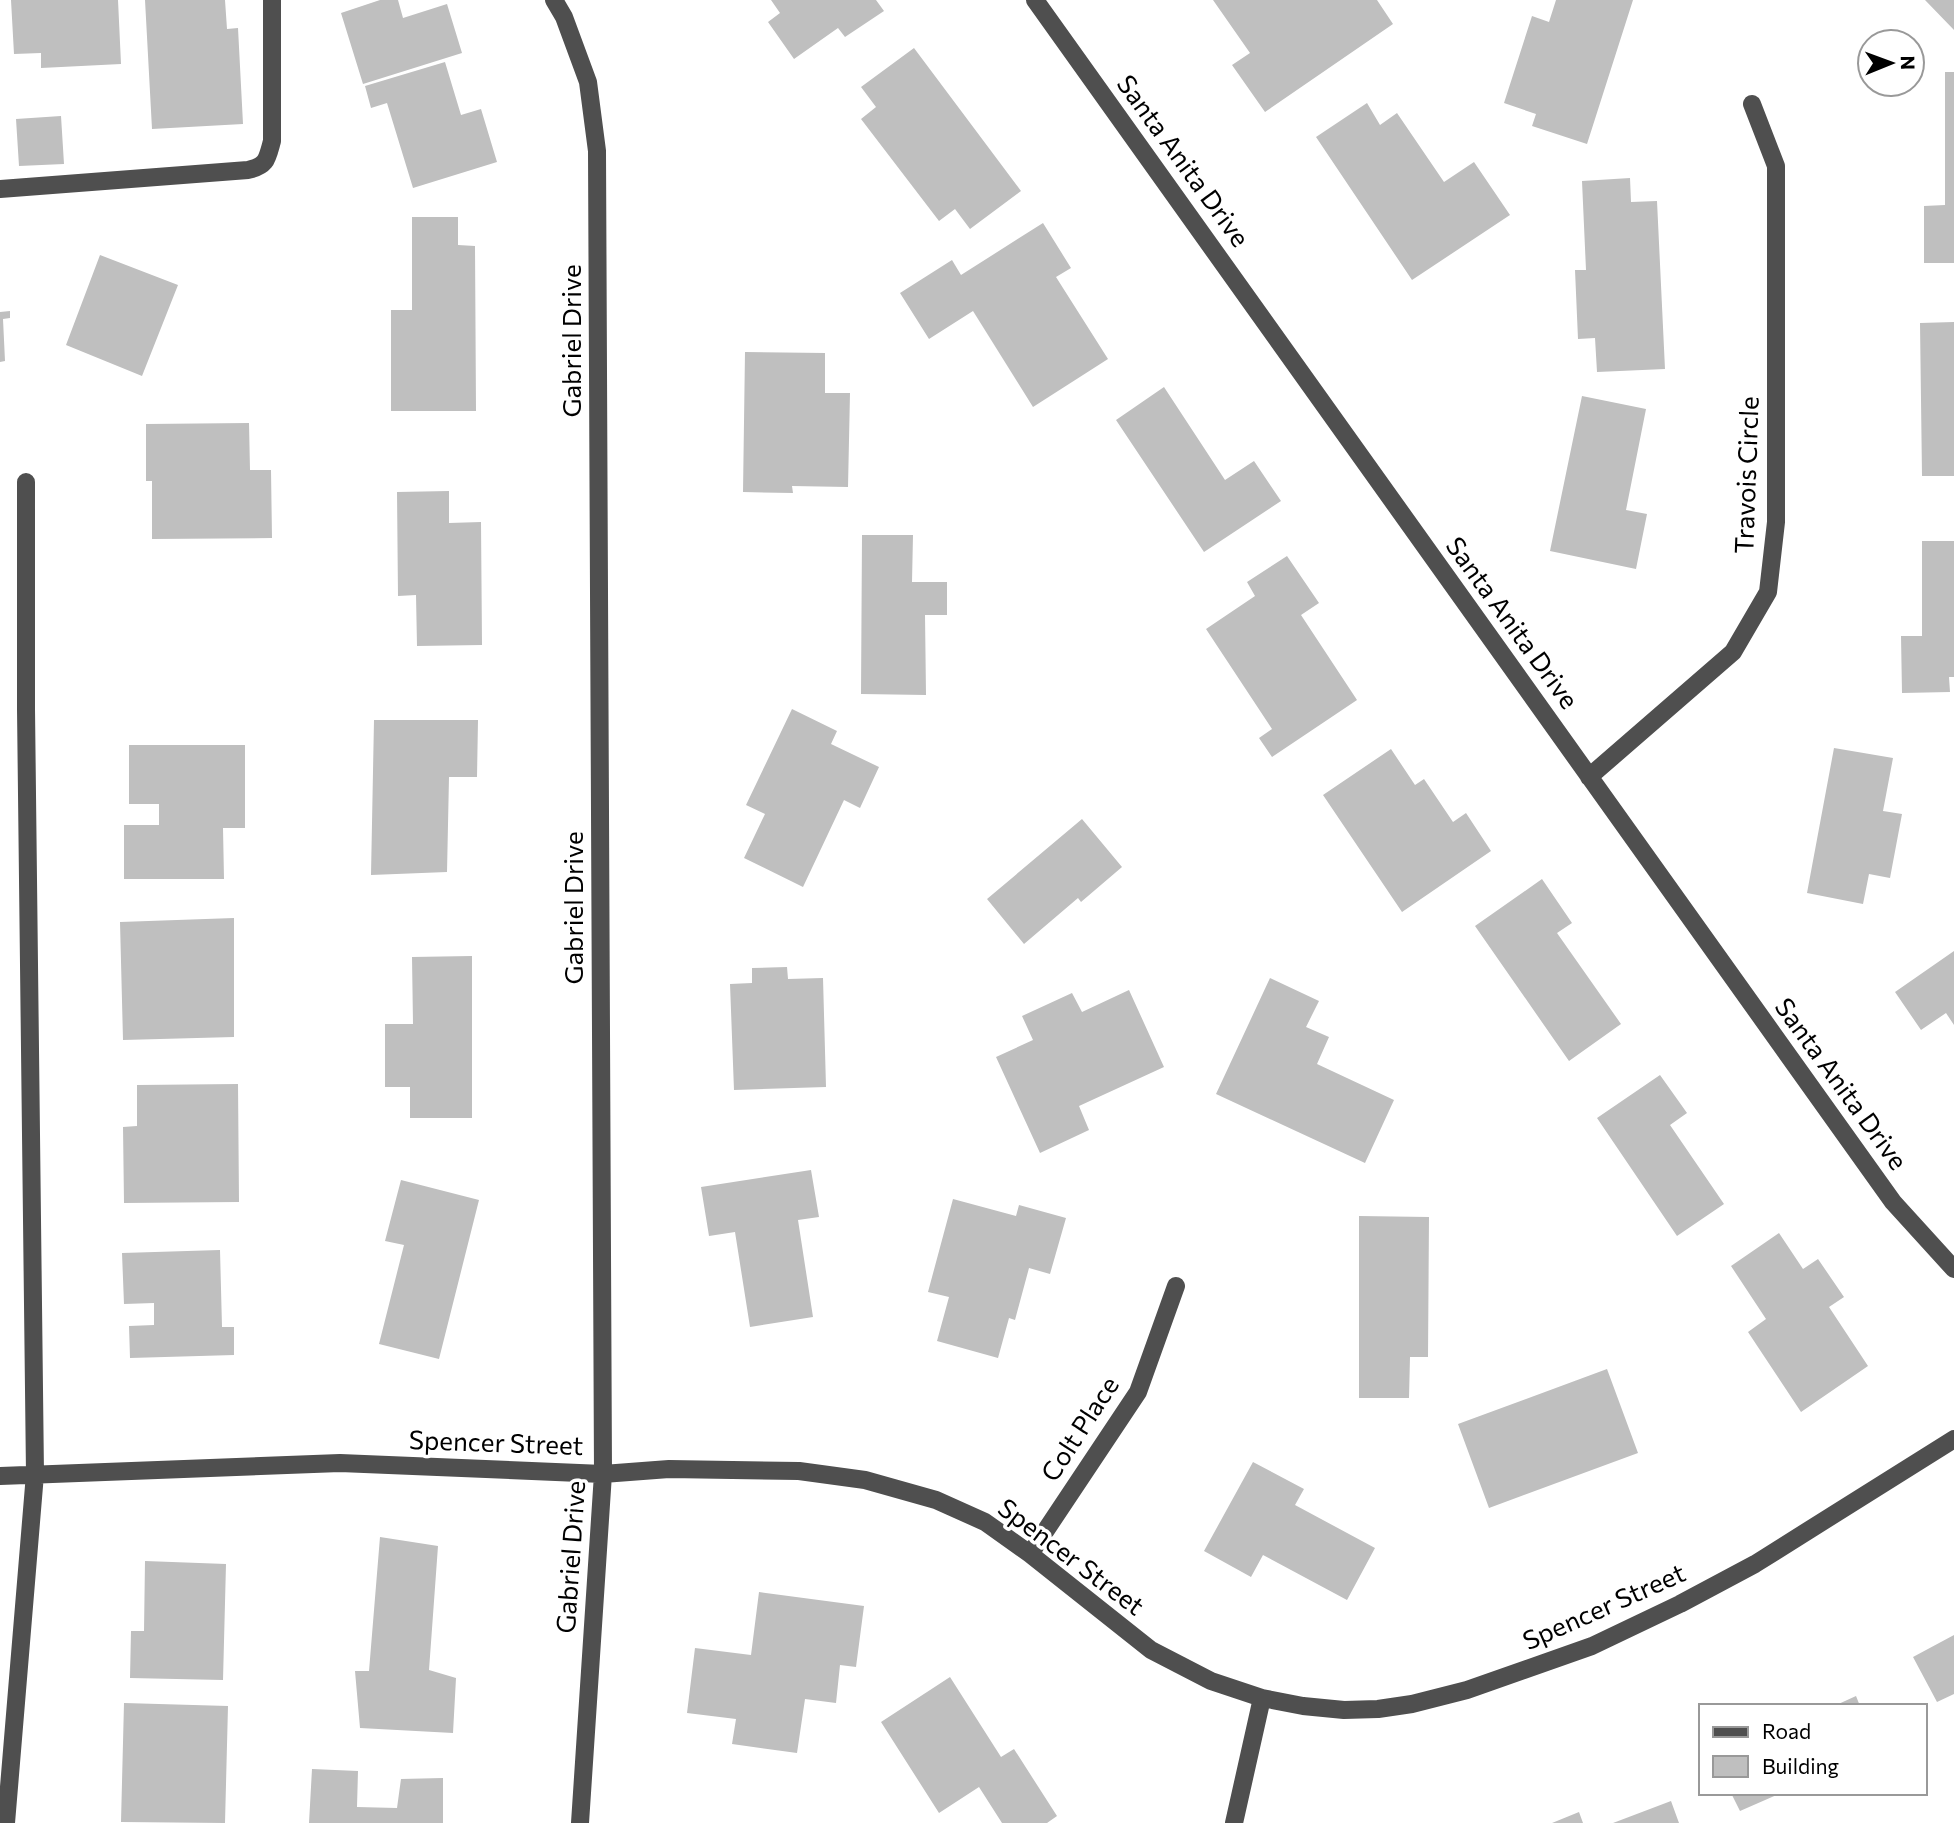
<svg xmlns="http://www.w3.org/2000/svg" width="1954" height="1823" font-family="Commissioner,sans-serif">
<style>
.building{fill:#bfbfbf}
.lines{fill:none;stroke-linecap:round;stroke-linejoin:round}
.minor{stroke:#4f4f4f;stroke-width:18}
.labels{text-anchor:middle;stroke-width:7;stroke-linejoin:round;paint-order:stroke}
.street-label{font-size:26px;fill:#000;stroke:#fff}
</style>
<rect width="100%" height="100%" fill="#fff"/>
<path class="building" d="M11,0H118L121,64L41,68V53L14,54Z
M145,0H225L227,29L238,28L243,124L152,129Z
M380,0H398L403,18L447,4L462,53L363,84L341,13Z
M771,0H876L884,11L845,37L838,28L794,59L768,22L780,13Z
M1213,0H1377L1393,24L1265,112L1232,65L1250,53Z
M1556,0H1633L1587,144L1532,126L1536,114L1504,103L1532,16L1549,22Z
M1925,0H1954V30Z
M914,48L1021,191L970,229L955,209L939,221L861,119L876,107L861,87Z
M445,62L461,115L481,109L497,162L413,188L387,103L371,108L365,86Z
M1945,72H1954V263H1924V206L1945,205Z
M1367,103L1380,125L1397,113L1444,182L1474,162L1510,215L1412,280L1316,137Z
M61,116L64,164L19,166L16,119Z
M1630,178L1631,202L1657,201L1665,369L1597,372L1595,338L1578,339L1575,270H1586L1582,181Z
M412,217H458V245L475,246L476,411H391V310H412Z
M1043,223L1071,268L1056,277L1108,359L1033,407L973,311L929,339L900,293L952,260L961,275Z
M100,255L178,285L142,376L66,345Z
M10,311V318L3,319L5,361L0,362V312Z
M1954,322V476H1922L1920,323Z
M745,352L825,353V393H850L848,487L792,486L793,493L743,492Z
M1164,387L1225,480L1254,461L1281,501L1204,552L1116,420Z
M1582,396L1646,409L1626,510L1647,514L1636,569L1550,551Z
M249,423L250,470H271L272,538L152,539V481H146V424Z
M449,491V523L481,522L482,645L417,646L416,595L398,596L397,492Z
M862,535H913L912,582H947V615H925L926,695L861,694Z
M1922,541H1954V677H1949L1950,692L1902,693L1901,636H1922Z
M1287,556L1319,603L1301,615L1357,700L1272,757L1259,738L1272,729L1206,629L1255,596L1247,582Z
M792,709L837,731L831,744L879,767L860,808L844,800L803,887L744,858L765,814L746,805Z
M374,720H478L477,777H449L447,872L371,875Z
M129,745H245V828H223L224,879H124V825H159V804H129Z
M1834,748L1893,758L1883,811L1902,814L1890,878L1869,874L1863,904L1807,893Z
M1391,749L1415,785L1424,779L1453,822L1466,813L1491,851L1402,912L1323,795Z
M1082,819L1122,867L1081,902L1078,898L1024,944L987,899Z
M1542,879L1572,923L1557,933L1621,1024L1569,1061L1475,926Z
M234,918V1037L123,1040L120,922Z
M1954,951V1025L1946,1013L1921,1030L1895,992Z
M472,956V1118H410V1087H385V1024H413L412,957Z
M787,967L788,979L823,978L826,1087L734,1090L730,984L752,983V968Z
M1270,978L1319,1001L1306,1027L1329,1037L1317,1064L1394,1100L1365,1163L1216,1094Z
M1129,990L1164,1067L1079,1106L1089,1130L1040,1153L996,1057L1033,1040L1022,1016L1072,993L1082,1012Z
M1660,1075L1687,1113L1670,1125L1724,1204L1677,1236L1597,1118Z
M238,1084L239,1202L124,1203L123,1127L137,1126V1085Z
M811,1170L819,1217L798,1220L813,1317L750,1327L735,1232L709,1236L701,1187Z
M401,1180L479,1200L439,1359L379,1344L404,1245L385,1241Z
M953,1199L1016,1216L1019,1205L1066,1218L1050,1274L1029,1268L1015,1320L1009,1318L998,1358L937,1341L949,1297L928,1292Z
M1359,1216L1429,1217L1428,1357H1410L1409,1398H1359Z
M1779,1233L1803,1269L1818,1259L1844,1297L1829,1307L1868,1366L1801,1412L1748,1332L1766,1319L1731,1266Z
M220,1250L222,1327H234V1355L130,1358L129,1326L154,1325V1303L124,1304L122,1253Z
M1607,1369L1638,1453L1489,1508L1458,1424Z
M1253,1462L1304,1489L1295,1505L1375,1548L1347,1600L1263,1555L1251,1577L1204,1551Z
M380,1537L438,1546L429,1670L456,1678L453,1733L360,1728L355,1671H369Z
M145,1561L226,1564L223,1680L130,1678L131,1631H144Z
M759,1592L864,1606L856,1667L840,1665L836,1703L805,1699L797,1753L732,1744L736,1719L687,1713L695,1648L751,1655Z
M1954,1635V1694L1937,1702L1913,1657Z
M950,1677L1001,1757L1014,1749L1057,1816L1047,1823H1002L979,1787L939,1813L881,1722Z
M1856,1696L1860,1706H1834Z
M124,1703L228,1706L225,1823L121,1822Z
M312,1769L358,1771L357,1807L397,1808L401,1779L443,1778V1823H309Z
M1731,1793H1781L1740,1811Z
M1671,1801L1679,1823H1613Z
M1579,1812L1583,1823H1552Z"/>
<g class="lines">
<path class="minor" d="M554,0L564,17L588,82L597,151L603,1474L580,1823
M1035,0L1893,1202L1954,1269
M0,189L248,170C267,166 267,159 272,141V0
M1589,777L1733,652L1768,592L1776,522V166L1752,104
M0,1476L340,1463L603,1474L669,1469L799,1471L865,1480L936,1500L985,1522L1030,1554L1151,1650L1211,1681L1262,1698L1303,1706L1344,1710L1378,1709L1412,1704L1467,1690L1592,1646L1680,1604L1755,1564L1954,1439
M1030,1554L1138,1392L1176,1286
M6,1823L35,1474L26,709V482
M1234,1823L1262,1698"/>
</g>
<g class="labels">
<g class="street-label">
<text transform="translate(1183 161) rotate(54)" y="9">Santa Anita Drive</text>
<text transform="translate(572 341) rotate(-90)" y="9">Gabriel Drive</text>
<text transform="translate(1747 475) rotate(-88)" y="9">Travois Circle</text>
<text transform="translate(1512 623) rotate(54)" y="9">Santa Anita Drive</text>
<text transform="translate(574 908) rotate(-90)" y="9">Gabriel Drive</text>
<text transform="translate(1841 1084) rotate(54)" y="9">Santa Anita Drive</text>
<text transform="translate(1080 1429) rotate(-57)" y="9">Colt Place</text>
<text transform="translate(496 1443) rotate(2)" y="9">Spencer Street</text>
<text transform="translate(571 1557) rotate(-86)" y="9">Gabriel Drive</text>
<text transform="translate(1071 1557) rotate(37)" y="9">Spencer Street</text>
<text transform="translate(1604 1607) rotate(-24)" y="9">Spencer Street</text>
</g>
</g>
<rect x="1699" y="1704" width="228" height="91" fill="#ffffff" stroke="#999999" stroke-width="2"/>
<rect x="1713" y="1727" width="35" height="10" fill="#4f4f4f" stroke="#999999" stroke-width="2"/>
<text x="1762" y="1739" font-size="21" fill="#000000">Road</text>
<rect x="1713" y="1756" width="35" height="21" fill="#bfbfbf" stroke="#999999" stroke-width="2"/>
<text x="1762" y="1774" font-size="21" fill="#000000">Building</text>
<g transform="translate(1891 63) rotate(89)"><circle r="33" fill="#ffffff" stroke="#999999" stroke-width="2"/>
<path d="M0-5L12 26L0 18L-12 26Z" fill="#000000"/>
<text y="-10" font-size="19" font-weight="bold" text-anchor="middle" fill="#000000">N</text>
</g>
</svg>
